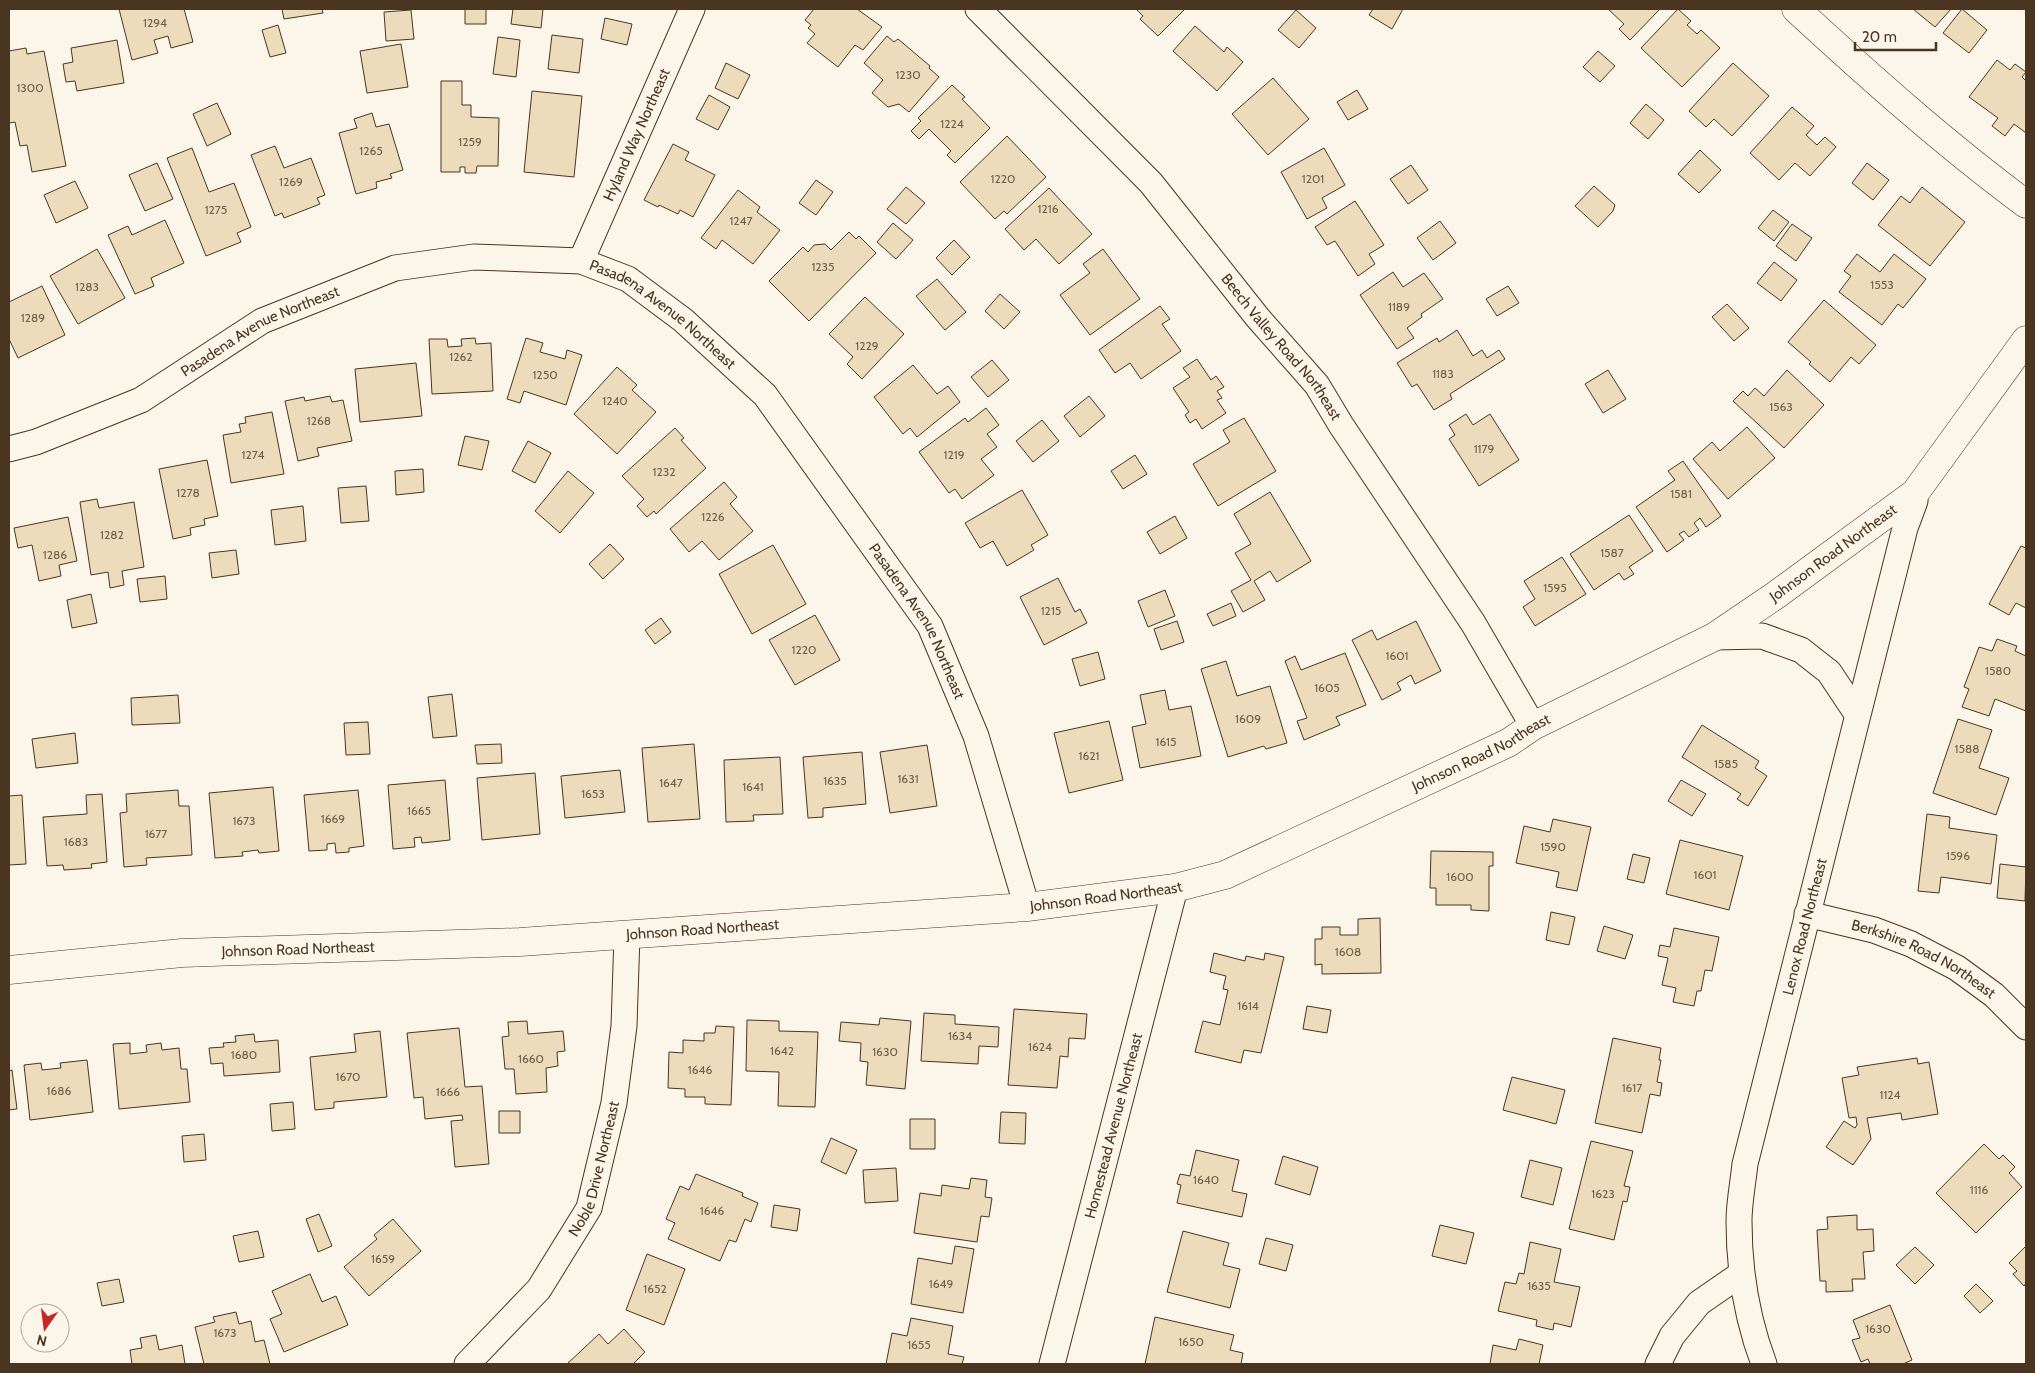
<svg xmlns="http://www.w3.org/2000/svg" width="2035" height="1373" font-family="Cabin,sans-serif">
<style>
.building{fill:#ecdcbc;stroke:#4a3520}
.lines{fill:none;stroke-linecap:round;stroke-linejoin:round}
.street-casing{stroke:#4a3520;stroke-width:27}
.secondary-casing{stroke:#4a3520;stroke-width:29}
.street{stroke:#fbf6e9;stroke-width:25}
.secondary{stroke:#fbf6e9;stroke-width:28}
.labels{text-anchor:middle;stroke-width:4;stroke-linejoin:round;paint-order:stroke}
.number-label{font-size:12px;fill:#725f47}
.street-label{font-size:15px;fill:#4a3520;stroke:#fbf6e9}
</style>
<rect width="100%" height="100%" fill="#fbf6e9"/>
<path class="building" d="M119,9H184L193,42L171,48L168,36L154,40L158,53L132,60Z
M282,9H322L323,13L284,19Z
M465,9H486V24H465Z
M513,9H543L541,28L511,24Z
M814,9H857L882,27L863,50L855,45L838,67L807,43L815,34L808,28L811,25L805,20Z
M1136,9H1185L1158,36L1140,19L1143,16Z
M1373,9H1403L1392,29L1369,15Z
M1608,9H1660L1630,40L1619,29L1624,24Z
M1678,9L1691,21L1687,25L1697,34L1701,30L1720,48L1682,87L1641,48Z
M1913,9H1951L1935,27Z
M1962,9L1987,30L1969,53L1943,33Z
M411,10L414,39L386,41L384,12Z
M1296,10L1316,28L1299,48L1278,30Z
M605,18L632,24L627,45L601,39Z
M278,25L286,53L270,57L262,30Z
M1195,26L1224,52L1227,47L1243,62L1217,91L1173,51Z
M552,35L583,39L579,73L548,69Z
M887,36L894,42L898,39L930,66L929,68L939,77L909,112L899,104L888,107L872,93L883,80L864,63Z
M498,37L520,40L516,77L493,74Z
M117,40L124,83L77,91L75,81L66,82L63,64L73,62L71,48Z
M401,44L408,87L367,93L360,51Z
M26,48L27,54L44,51L66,166L32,172L27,145L20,146L15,122L9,123V51Z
M1598,51L1615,66L1600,82L1583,67Z
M1997,60L2010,70L2015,64L2026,72L2022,77L2026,81V133L2014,124L2005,136L1992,126L1998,118L1969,97Z
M726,63L750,75L738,99L715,88Z
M1733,63L1769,96L1732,136L1714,119L1706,127L1689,111Z
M1273,78L1309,119L1268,155L1232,114Z
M441,81H462V105H471V117L499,118L498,166H477L476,173H465V167H460V172H441Z
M952,85L965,97L962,99L990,128L955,163L947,155L951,151L929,129L919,139L911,131L921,121L918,118Z
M1357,90L1368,109L1348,120L1337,102Z
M532,91L582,96L574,177L524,172Z
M709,95L730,107L718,130L696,119Z
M217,103L231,134L207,146L193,114Z
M1646,104L1664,120L1648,139L1630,123Z
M1792,107L1814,126L1806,135L1817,145L1825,137L1836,147L1810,176L1795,163L1779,180L1750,153Z
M372,113L376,127L389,124L403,170L390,174L392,178L376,182L377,188L356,194L339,133L357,128L354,119Z
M1007,136L1046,177L1007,214L1004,211L995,219L960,182Z
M673,144L689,152L685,160L715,175L693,217L680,210L678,214L659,205L658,207L644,200Z
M275,146L284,168L311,158L325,195L317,198L320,204L284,218L282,213L275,216L251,155Z
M192,148L209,192L234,183L251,227L237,233L241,242L206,256L167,158Z
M1324,148L1345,185L1322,198L1327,208L1307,219L1281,172Z
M1700,150L1721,170L1699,193L1678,174Z
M157,163L173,199L145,211L129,175Z
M1867,163L1889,180L1873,200L1852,183Z
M1411,165L1428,190L1408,204L1390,179Z
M816,180L833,192L816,215L799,203Z
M75,181L88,208L56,223L44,195Z
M1594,186L1615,205L1613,211L1598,227L1575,206Z
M906,187L925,203L906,224L887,209Z
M1922,187L1965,222L1930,266L1878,225L1901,196L1910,203Z
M1049,188L1092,234L1059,264L1036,239L1024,250L1005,229Z
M738,190L760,207L757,212L780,230L753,264L722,240L716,249L701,238Z
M1355,201L1384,245L1369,254L1375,264L1358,276L1335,241L1327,245L1315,227Z
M1773,210L1789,222L1774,241L1758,228Z
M165,220L184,263L151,278L154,286L135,294L108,235L128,226L132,235Z
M1440,221L1456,243L1433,260L1417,238Z
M893,223L913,240L896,259L877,242Z
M1792,224L1812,238L1796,261L1776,246Z
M849,232L856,239L859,236L876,253L809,321L769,281L803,247L808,252L814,245L825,244L831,250Z
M954,240L970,257L952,275L936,258Z
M97,249L125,298L78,324L50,276Z
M1103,249L1140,299L1090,335L1060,295L1090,273L1083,264Z
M1857,254L1880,272L1894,254L1926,279L1903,308L1898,304L1882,325L1839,292L1851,276L1844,271Z
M1774,262L1797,280L1781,301L1757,283Z
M1393,272L1403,287L1424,273L1443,299L1421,314L1422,317L1407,328L1414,338L1397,349L1360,295Z
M937,279L966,312L945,330L916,296Z
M42,286L65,335L18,358L9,339V302Z
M1508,286L1519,303L1497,316L1486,299Z
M1000,294L1020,312L1004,329L985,311Z
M865,297L904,334L862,379L847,364L853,357L829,334Z
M1824,300L1876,345L1859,364L1851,357L1830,382L1809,364L1811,362L1788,342Z
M1727,304L1749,328L1734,341L1712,317Z
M1160,306L1170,319L1162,324L1181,351L1141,379L1130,363L1115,373L1099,350Z
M1457,330L1473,356L1482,350L1487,358L1499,350L1505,359L1450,394L1452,399L1434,410L1417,384L1412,387L1397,363L1437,338L1439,342Z
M475,338L476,344L491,343L493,391L432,394L429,339H447L448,347L462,346L461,339Z
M526,338L543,343L540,352L565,359L567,350L582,355L566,405L524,391L520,403L507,399Z
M1197,359L1211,380L1216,376L1224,387L1217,391L1222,398L1217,400L1226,413L1202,429L1196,419L1190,423L1185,415L1189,412L1173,388L1190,377L1183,368Z
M992,360L1009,380L988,397L971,377Z
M416,363L422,416L360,422L355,369Z
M913,365L937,394L948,386L960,402L917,437L910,428L903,434L874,397Z
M617,367L637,385L632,390L656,412L617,454L574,414Z
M1608,370L1626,399L1603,413L1585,384Z
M1787,370L1824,405L1784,448L1733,401L1743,391L1748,396L1755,388L1764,396Z
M330,396L332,402L343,400L352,441L317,448L319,456L298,461L285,401L304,397L305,401Z
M1089,396L1105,416L1080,437L1064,416Z
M986,408L999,425L987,434L997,447L981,459L994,475L962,499L955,489L949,493L919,452L965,418L968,422Z
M272,412L284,474L231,483L223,435L241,432L239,424L246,423L245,417Z
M1466,414L1473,425L1490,414L1519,460L1479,486L1449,439L1455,435L1449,425Z
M1244,418L1276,471L1218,506L1193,464L1230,442L1223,430Z
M1042,420L1059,441L1033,462L1016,441Z
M1747,427L1775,458L1728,499L1693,459L1712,442L1720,451Z
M675,428L684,438L681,440L706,468L656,514L654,511L647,517L637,506L644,499L622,476Z
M465,436L489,441L482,470L458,465Z
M528,441L551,453L535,483L512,471Z
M1135,455L1147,474L1123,489L1111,471Z
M207,460L218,516L204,519L205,525L190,528L191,535L173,539L159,469Z
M1683,461L1721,516L1706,527L1700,518L1694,523L1699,530L1689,537L1684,531L1679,534L1684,540L1667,552L1636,507L1675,480L1668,471Z
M423,469L424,492L396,495L395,471Z
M568,471L594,493L560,533L535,511Z
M724,482L737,497L730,504L753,531L719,560L702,541L689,552L670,529Z
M366,486L369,521L341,523L338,488Z
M1022,490L1048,535L1031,545L1034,550L1007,566L993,541L980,548L965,523Z
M1270,492L1311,561L1277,582L1270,571L1254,581L1265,600L1243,612L1231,591L1251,580L1235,553L1251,544L1234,514Z
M97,499L99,508L134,502L144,567L122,571L124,585L110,588L108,572L91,575L80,502Z
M303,506L306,541L275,545L271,510Z
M1629,515L1653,551L1629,567L1634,574L1624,580L1619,573L1594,590L1570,554Z
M1175,516L1187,538L1160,554L1147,532Z
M68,517L77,561L59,565L61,576L39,581L32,545L18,548L14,528Z
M610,544L624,559L603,579L589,564Z
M773,545L806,604L752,634L719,574Z
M2021,546L2026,548V608L2016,603L2009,615L1989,604Z
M236,550L239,574L212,578L209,553Z
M1562,557L1586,594L1535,626L1523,607L1535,599L1524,581Z
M165,576L167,599L140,602L137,579Z
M1058,578L1075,612L1080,609L1087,623L1044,645L1020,597Z
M1165,590L1175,616L1148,627L1138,601Z
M91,594L97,623L72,628L67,600Z
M1231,603L1236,616L1213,626L1207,614Z
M815,615L840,660L795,685L769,640Z
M661,618L671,632L655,644L645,630Z
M1177,621L1184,642L1161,650L1154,629Z
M1416,621L1441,671L1415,684L1411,675L1397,683L1401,690L1382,700L1352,640L1372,630L1377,640Z
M1997,639L2017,646L2015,651L2026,656V711L1995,699L1989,716L1962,707L1969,689L1964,687L1979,647L1992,651Z
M1098,652L1105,679L1080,686L1072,659Z
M1345,653L1366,705L1336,717L1340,725L1304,740L1297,721L1307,718L1285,661L1295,656L1301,670Z
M1226,661L1237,696L1270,686L1287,743L1266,749L1264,746L1228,757L1201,669Z
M1165,690L1169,710L1191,706L1201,756L1140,768L1132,727L1146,724L1140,695Z
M452,694L457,736L433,738L428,697Z
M178,695L180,723L132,725L131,698Z
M1958,719L1992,730L1979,768L2009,778L1996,815L1933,793Z
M1109,721L1123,780L1069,793L1054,733Z
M368,722L370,754L346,755L344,723Z
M1702,725L1759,761L1755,768L1767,776L1748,806L1737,799L1741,794L1682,757Z
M75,733L78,763L36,768L32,739Z
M501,744L502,763L477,764L475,745Z
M694,744L700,819L648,822L642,748Z
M927,745L937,806L890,813L880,752Z
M862,752L866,804L823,808V817L808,818L803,757Z
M780,757L783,814L753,815L754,821L726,822L724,760Z
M620,770L625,812L565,818L561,776Z
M535,773L540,834L482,840L477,778Z
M445,780L450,840L422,843L421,837L414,838L415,847L393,849L388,785Z
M1681,780L1706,794L1692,816L1668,801Z
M273,787L279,851L259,853L258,850L242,852L243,856L215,858L209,793Z
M178,790L179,806H189L192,855L146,858L147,865L124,867L120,813L127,812L126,794Z
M358,790L364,846L349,848V852L336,853L335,843L327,844V850L309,851L304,795Z
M102,794L107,862L91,864L92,868L64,870L63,865L47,866L43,817L87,814L86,795Z
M22,795L26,864L9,865V796Z
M1927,814L1950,817L1949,828L1997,835L1991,884L1941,877L1939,893L1918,891Z
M1553,819L1591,827L1577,891L1556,887L1559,872L1516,863L1524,826L1550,832Z
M1680,840L1743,856L1729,910L1666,894Z
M1431,851L1493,852V866H1489V911L1471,910V905H1436V888H1430Z
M1633,854L1650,858L1644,883L1627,879Z
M2000,864L2026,867L2025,901L1997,898Z
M1551,912L1575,917L1569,945L1546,940Z
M1380,918L1381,973L1322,974V964L1315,965V939H1322V927H1340V935H1358V919Z
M1604,926L1633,935L1625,959L1597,951Z
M1674,928L1719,937L1712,971L1705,970L1701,991H1697L1694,1006L1673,1002L1676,988L1662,985L1668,958L1658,956L1660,945L1670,947Z
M1214,953L1245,961L1246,956L1264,960L1265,953L1284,957L1261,1053L1244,1050L1241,1063L1195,1052L1203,1021L1220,1025L1228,990L1223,989L1226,976L1210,972Z
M1307,1006L1331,1010L1327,1033L1303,1029Z
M1014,1009L1087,1014L1085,1039L1069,1038L1068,1057L1060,1056L1057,1088L1008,1085Z
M924,1013L955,1015V1024L999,1027L998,1047L979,1046L978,1064L921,1061Z
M880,1018L911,1021L905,1089L866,1085L868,1062L860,1061L861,1043L839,1041L841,1022L879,1025Z
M747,1020L779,1021V1031L818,1032L815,1107L778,1106L779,1072L746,1071Z
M527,1021L528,1034L563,1031L565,1051L557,1052L558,1066L546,1068L547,1092L516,1094L514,1069H505L502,1037L509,1036L508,1022Z
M716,1026L734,1027L731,1105L705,1104V1097H685V1089L668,1088L669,1052L683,1053V1040L704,1041V1033H715Z
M459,1028L465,1087L482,1086L489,1164L455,1167L451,1121L463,1120L462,1115L425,1119L423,1097L414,1098L407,1033Z
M380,1031L387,1097L334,1102V1108L315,1110L310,1057L356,1052L354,1034Z
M254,1034L255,1042L278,1040L280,1072L224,1076L223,1063L211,1064L209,1048L224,1047L223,1043L236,1042L235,1036Z
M1613,1038L1661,1048L1659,1060H1661L1657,1082L1662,1083L1660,1096L1650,1094L1642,1133L1595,1123Z
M130,1043V1054L147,1052L146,1045L161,1043L162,1050L179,1048L181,1069H187L190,1102L119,1109L113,1044Z
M1917,1058L1918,1064L1929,1062L1938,1114L1902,1120L1901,1113L1867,1118L1871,1139L1853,1165L1826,1147L1844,1121L1855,1128L1857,1125L1856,1117L1849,1118L1842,1078L1859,1075L1857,1067Z
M87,1060L93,1112L30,1120L24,1065L41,1063L42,1070L61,1068L60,1063Z
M12,1070L17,1109L9,1110V1071Z
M1512,1077L1565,1090L1556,1124L1503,1110Z
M293,1102L295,1129L272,1131L270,1104Z
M499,1111H520V1133H499Z
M1001,1112L1026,1113L1025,1144L999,1143Z
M910,1119H935V1149H910Z
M204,1134L206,1160L184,1162L182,1136Z
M831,1138L857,1150L846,1174L821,1162Z
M1591,1141L1633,1151L1624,1186L1630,1187L1627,1202L1623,1201L1614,1240L1569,1229Z
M1984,1144L1999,1159L2003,1155L2015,1167L2009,1173L2022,1187L1976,1233L1936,1193Z
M1196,1150L1239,1160L1232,1191L1247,1194L1242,1217L1177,1203L1181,1185L1177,1184L1180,1174L1190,1176Z
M1283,1156L1318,1167L1310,1195L1275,1184Z
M1530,1160L1562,1168L1553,1205L1521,1197Z
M896,1168L898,1201L865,1203L863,1170Z
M696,1174L743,1193L742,1196L758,1203L751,1222L745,1219L736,1242L729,1240L720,1261L668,1239L675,1223L666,1219L680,1186L689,1190Z
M971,1178L987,1180L985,1197L992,1198L989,1217L981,1216L977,1242L914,1233L920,1193L941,1196L942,1185L969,1189Z
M774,1205L800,1209L797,1231L771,1227Z
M319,1214L332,1246L318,1252L306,1219Z
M1857,1215V1230L1873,1229L1874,1251L1863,1252L1865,1279H1852L1853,1291L1826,1292V1281H1820L1817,1230L1828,1229L1827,1217Z
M393,1219L421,1251L369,1296L344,1267L377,1239L374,1235Z
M1440,1225L1474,1233L1466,1264L1432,1256Z
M258,1231L264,1257L239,1262L233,1236Z
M1183,1231L1229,1243L1223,1265L1240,1269L1230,1308L1167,1292Z
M1266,1238L1293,1245L1286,1271L1259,1264Z
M1530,1242L1561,1249L1554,1282L1580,1287L1571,1327L1554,1323L1553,1330L1536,1326L1537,1320L1498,1311L1505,1282L1516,1284L1519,1273L1524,1274Z
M955,1246L974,1249L963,1313L911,1304L918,1258L952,1264Z
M2026,1246V1283L2024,1286L2013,1274L2017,1271L2009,1263Z
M1915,1247L1934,1265L1915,1284L1896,1265Z
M647,1254L685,1269L664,1325L626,1310Z
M310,1274L322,1302L336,1296L348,1325L284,1352L270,1319L282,1314L272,1291Z
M119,1279L124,1302L102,1306L97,1283Z
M1976,1284L1993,1301L1980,1313L1964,1296Z
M1890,1305L1912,1360L1903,1364H1870L1868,1359L1861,1362L1852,1340L1860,1338L1853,1320Z
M55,1307L56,1313H31L30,1312Z
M236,1312L239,1324L251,1321L255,1342L264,1340L270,1364H204L195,1327L215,1322L213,1317Z
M1155,1317L1234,1335L1230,1350L1243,1353L1241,1364H1145Z
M911,1318L953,1326L948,1354L964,1357L962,1364H886L892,1333L907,1336Z
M624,1329L645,1352L633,1364H567L599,1334L608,1344Z
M156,1335L159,1350L182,1345L185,1364H132L130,1350L142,1348L140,1338Z
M1519,1339L1543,1345L1539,1364H1490L1493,1345L1516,1350Z"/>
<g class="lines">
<g class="street-casing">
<g id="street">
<path id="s1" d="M978,9L1151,183L1258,318L1317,385L1341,425L1473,623L1533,726"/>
<path id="s2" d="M581,261L692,9"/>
<path id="s3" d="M9,449L36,442L141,400L262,321L395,268L474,257L581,261L628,279L683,320L765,395L930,626L976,736L1027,907"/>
<path d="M1714,637L1762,636L1801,650L1829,672L1857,714"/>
<path id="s4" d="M1807,914L1874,930L1911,944L1957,968L1994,995L2026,1027"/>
<path id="s5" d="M467,1364L539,1289L589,1208L614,1103L624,1026L627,935"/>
<path id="s6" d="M1052,1364L1175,888"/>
<path d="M1658,1364L1672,1336L1699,1303L1741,1274"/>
<path id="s7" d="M1764,1364C1747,1319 1739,1270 1739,1221C1739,1203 1743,1183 1745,1164L1905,528L1915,501V493"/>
</g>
</g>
<g class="secondary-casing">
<g id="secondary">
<path d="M1796,9C1870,77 1945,144 2026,204"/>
<path id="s8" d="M9,970L182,953L520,942L1027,907L1175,888L1225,875L1508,743L1533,726L1714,637L1776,595L1915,493L2026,340"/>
</g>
</g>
<use href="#street" class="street"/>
<use href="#secondary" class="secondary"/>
</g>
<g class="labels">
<g class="number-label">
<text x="155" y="27">1294</text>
<text x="908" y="79">1230</text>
<text x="30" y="92">1300</text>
<text x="952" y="128">1224</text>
<text x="470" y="146">1259</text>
<text x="371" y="155">1265</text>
<text x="1003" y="183">1220</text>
<text x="1313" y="183">1201</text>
<text x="291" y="186">1269</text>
<text x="1048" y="213">1216</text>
<text x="216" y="214">1275</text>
<text x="741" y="225">1247</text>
<text x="823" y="271">1235</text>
<text x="1882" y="289">1553</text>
<text x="87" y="291">1283</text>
<text x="1399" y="311">1189</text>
<text x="33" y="322">1289</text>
<text x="867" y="350">1229</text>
<text x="461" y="361">1262</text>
<text x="1443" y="378">1183</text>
<text x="545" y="379">1250</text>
<text x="615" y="405">1240</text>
<text x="1781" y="411">1563</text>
<text x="319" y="425">1268</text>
<text x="1484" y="453">1179</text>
<text x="253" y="459">1274</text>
<text x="954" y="459">1219</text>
<text x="664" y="476">1232</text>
<text x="188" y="497">1278</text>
<text x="1681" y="498">1581</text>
<text x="713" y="521">1226</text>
<text x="112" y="539">1282</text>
<text x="1612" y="557">1587</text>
<text x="55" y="559">1286</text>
<text x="1555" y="592">1595</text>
<text x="1051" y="615">1215</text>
<text x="804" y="654">1220</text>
<text x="1397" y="660">1601</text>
<text x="1998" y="675">1580</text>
<text x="1327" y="692">1605</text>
<text x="1248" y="723">1609</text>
<text x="1166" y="746">1615</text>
<text x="1967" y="753">1588</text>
<text x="1089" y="760">1621</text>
<text x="1726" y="768">1585</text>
<text x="908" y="783">1631</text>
<text x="835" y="785">1635</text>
<text x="671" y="787">1647</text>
<text x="753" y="791">1641</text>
<text x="593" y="798">1653</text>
<text x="419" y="815">1665</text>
<text x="333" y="823">1669</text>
<text x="244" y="825">1673</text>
<text x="156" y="838">1677</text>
<text x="76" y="846">1683</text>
<text x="1553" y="851">1590</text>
<text x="1958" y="860">1596</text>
<text x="1705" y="879">1601</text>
<text x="1460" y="881">1600</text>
<text x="1348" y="956">1608</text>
<text x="1248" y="1010">1614</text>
<text x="960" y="1040">1634</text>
<text x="1040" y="1051">1624</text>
<text x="782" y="1055">1642</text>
<text x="885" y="1056">1630</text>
<text x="244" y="1059">1680</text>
<text x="531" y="1063">1660</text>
<text x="700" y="1074">1646</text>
<text x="348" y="1081">1670</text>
<text x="1632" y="1092">1617</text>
<text x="59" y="1095">1686</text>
<text x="448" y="1096">1666</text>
<text x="1890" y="1099">1124</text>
<text x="1206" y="1184">1640</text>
<text x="1979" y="1194">1116</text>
<text x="1603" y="1198">1623</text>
<text x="712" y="1215">1646</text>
<text x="383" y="1263">1659</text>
<text x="941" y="1288">1649</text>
<text x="1539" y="1290">1635</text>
<text x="655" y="1293">1652</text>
<text x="1878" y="1333">1630</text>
<text x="225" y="1337">1673</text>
<text x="1191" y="1346">1650</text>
<text x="919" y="1349">1655</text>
</g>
<g class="street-label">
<text dy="5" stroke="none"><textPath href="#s2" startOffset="138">Hyland Way Northeast</textPath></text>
<text dy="5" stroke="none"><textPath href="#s3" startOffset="714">Pasadena Avenue Northeast</textPath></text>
<text dy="5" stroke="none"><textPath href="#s3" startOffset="279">Pasadena Avenue Northeast</textPath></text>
<text dy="5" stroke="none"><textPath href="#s1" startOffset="455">Beech Valley Road Northeast</textPath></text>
<text dy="5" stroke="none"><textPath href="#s8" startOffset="1911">Johnson Road Northeast</textPath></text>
<text dy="5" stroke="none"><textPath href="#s3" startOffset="1119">Pasadena Avenue Northeast</textPath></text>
<text dy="5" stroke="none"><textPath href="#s8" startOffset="1505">Johnson Road Northeast</textPath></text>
<text dy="5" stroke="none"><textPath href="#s8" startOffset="1100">Johnson Road Northeast</textPath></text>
<text dy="5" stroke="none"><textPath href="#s7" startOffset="448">Lenox Road Northeast</textPath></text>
<text dy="5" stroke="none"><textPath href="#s8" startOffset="695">Johnson Road Northeast</textPath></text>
<text dy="5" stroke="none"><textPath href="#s8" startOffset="290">Johnson Road Northeast</textPath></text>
<text dy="5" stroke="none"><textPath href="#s4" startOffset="126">Berkshire Road Northeast</textPath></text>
<text dy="5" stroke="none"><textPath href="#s6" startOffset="246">Homestead Avenue Northeast</textPath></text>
<text dy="5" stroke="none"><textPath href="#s5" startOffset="238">Noble Drive Northeast</textPath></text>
</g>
</g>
<rect width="2035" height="1373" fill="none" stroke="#4a3520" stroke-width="20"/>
<g transform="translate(45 1328) rotate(194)"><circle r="24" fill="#fbf6e9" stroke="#b4a999"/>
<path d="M0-4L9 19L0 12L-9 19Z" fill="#c62828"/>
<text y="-8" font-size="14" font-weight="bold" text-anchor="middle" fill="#4a3520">N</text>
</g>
<path d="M1855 42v8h81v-8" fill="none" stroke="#4a3520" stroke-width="2.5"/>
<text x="1862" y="42" font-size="15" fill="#4a3520" stroke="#fbf6e9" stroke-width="4" paint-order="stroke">20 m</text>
</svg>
